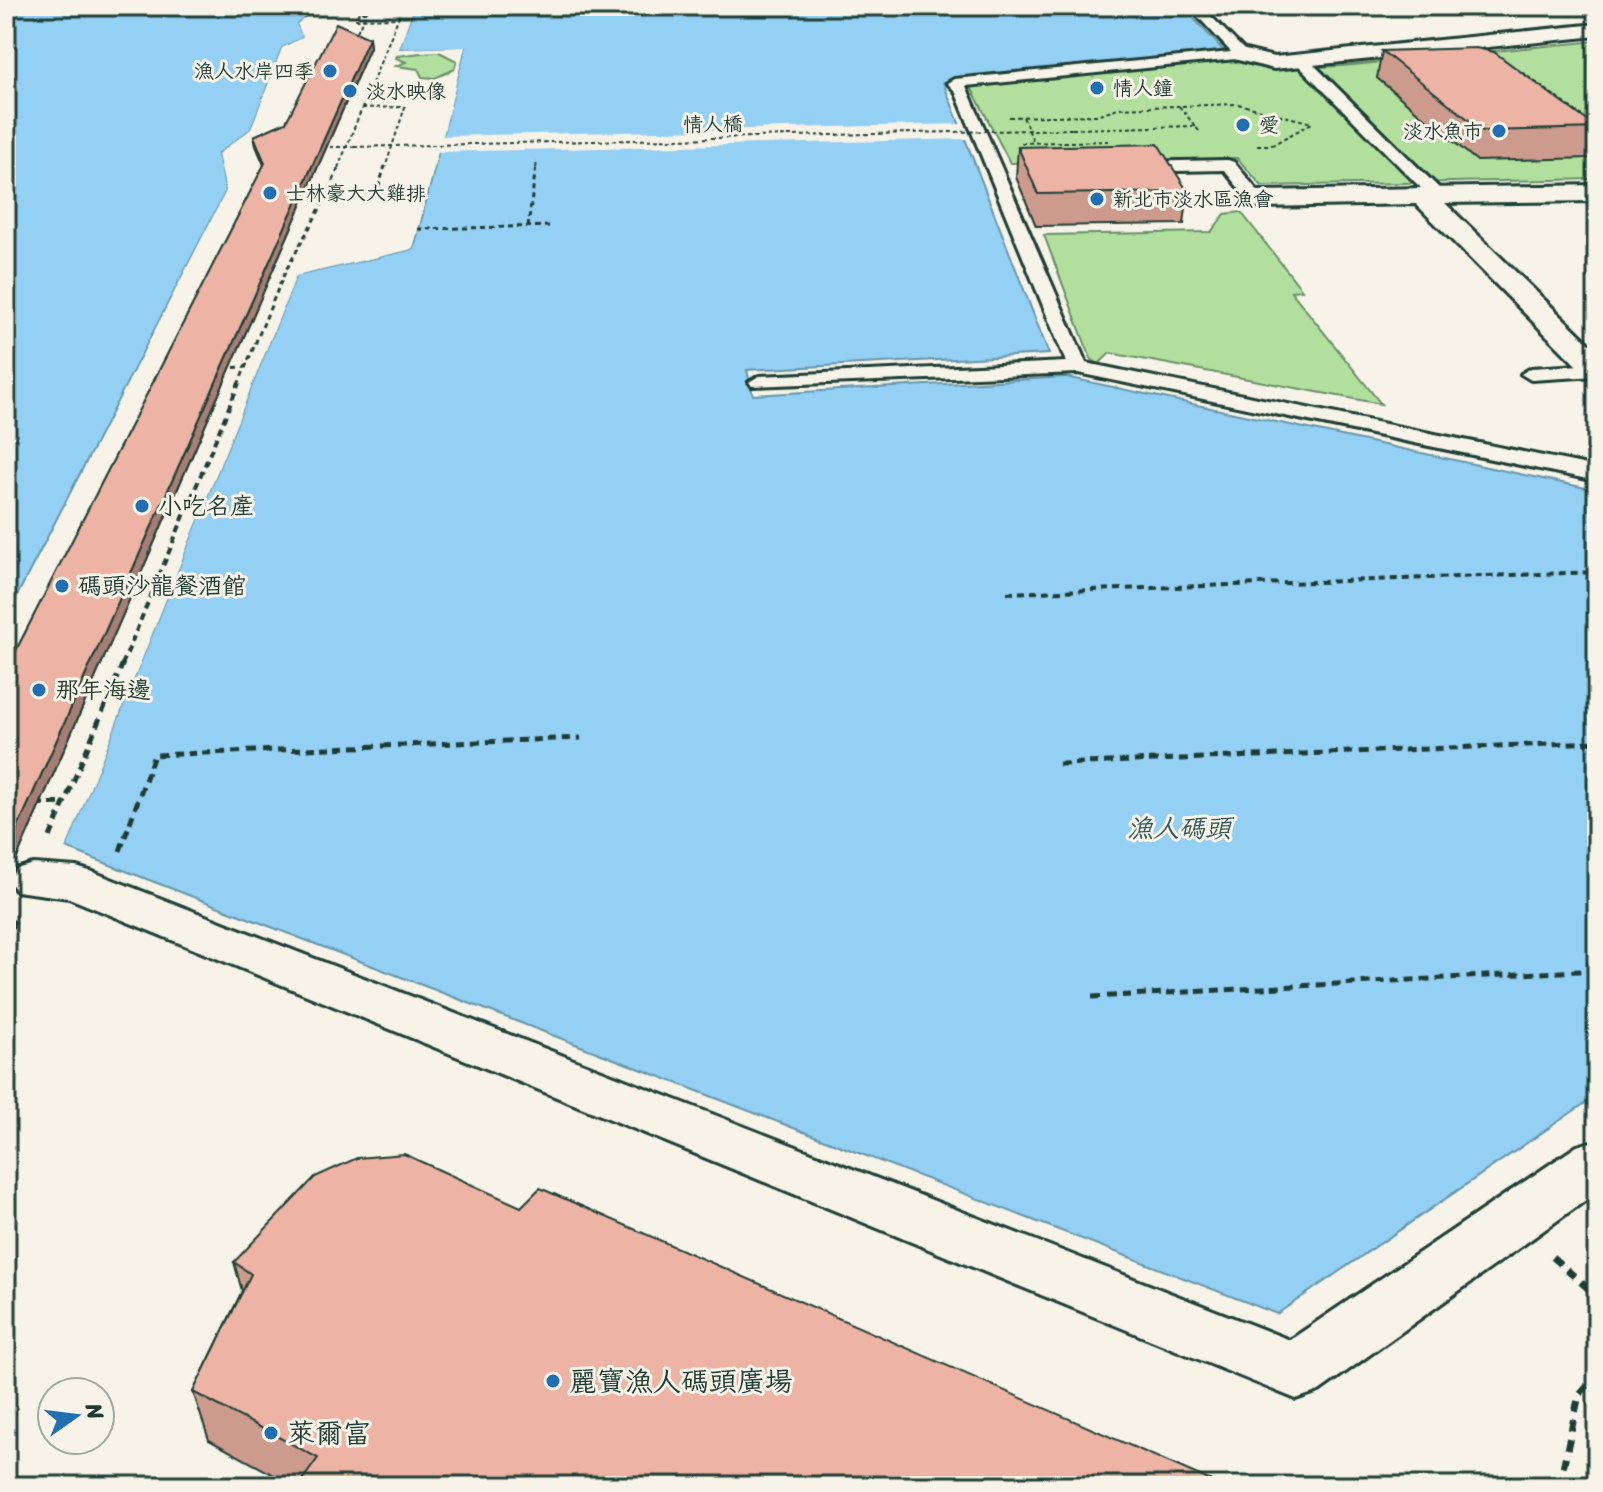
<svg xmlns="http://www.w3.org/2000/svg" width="1603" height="1492" font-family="Sriracha,'LXGW WenKai TC',sans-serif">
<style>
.green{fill:#b2df9e;stroke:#688e69;stroke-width:2}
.water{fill:#94cff4;stroke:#6595a7;stroke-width:2}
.pier{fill:#f7f3e8}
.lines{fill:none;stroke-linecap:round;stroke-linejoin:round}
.lane-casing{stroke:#1f3d34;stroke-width:6}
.street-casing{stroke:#1f3d34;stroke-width:6}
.path-far4{stroke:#1f3d34;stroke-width:2;stroke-dasharray:4 3;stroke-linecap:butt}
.path-far3{stroke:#1f3d34;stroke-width:3;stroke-dasharray:5 4;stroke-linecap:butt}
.path-far2{stroke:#1f3d34;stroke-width:4;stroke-dasharray:7 5;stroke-linecap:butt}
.path-far1{stroke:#1f3d34;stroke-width:5;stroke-dasharray:9 6;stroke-linecap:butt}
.path{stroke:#1f3d34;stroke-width:7;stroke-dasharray:11 8;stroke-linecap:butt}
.lane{fill:#f7f3e8;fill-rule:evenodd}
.street{fill:#f7f3e8;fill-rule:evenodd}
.path-bridge{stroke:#1f3d34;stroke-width:2;stroke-dasharray:4 3;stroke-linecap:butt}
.wall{fill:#cc9b8e;stroke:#1f3d34;stroke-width:2}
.shaded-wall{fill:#a67e74;stroke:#1f3d34;stroke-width:2}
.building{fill:#edb4a5;stroke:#1f3d34;stroke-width:2}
.poi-dot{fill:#1f6fb2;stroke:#f7f3e8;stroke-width:3}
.labels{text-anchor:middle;stroke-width:6;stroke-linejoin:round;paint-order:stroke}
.far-poi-label{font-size:20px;fill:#1f3d34;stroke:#f7f3e8;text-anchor:start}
.far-street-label{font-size:20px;fill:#1f3d34;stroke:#f7f3e8}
.poi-label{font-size:24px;fill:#1f3d34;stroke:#f7f3e8;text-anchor:start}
.water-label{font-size:26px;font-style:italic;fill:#365a5a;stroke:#f7f3e8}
.near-poi-label{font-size:28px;fill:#1f3d34;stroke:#f7f3e8;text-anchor:start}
</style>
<rect width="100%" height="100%" fill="#f7f3e8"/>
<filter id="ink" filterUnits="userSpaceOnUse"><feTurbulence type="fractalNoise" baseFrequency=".0125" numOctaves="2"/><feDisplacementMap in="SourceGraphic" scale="16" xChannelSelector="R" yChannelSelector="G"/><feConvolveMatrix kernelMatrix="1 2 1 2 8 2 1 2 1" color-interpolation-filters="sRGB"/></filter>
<g filter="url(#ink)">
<path class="green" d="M1597,41V179L1262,186L1237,158L1010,163L971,87L1242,59L1268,69L1342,66Z
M437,51L457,61L455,69L435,78L422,77L418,69L396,66L406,62L396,58L397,56Z
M1241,212L1302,290L1291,291L1381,404L1110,353L1099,364L1091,359L1044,235L1211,232L1225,214Z"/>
<path class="water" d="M6,6H320L297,24L304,37L282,48L251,129L218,154L226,191L6,617Z
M414,6H1182L1228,55L943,82L1049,354L747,370L753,395L1066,377L1595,490L1597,492V1095L1277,1314L66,848L296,276L414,249L465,48L399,49Z"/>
<path class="pier" d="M320,6H324L302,25L307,39L285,51L254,131L222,156L230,193L6,621L226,191L218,154L251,129L282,48L303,37L297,24Z
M410,6H414L399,49L465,47L443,136L964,124L970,139L438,152L413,249L296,276L66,848L62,849L292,274L410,246L460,51L396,52Z"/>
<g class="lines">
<g class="lane-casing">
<path id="lane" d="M1188,6H1201L1246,52V58L966,86L1086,363L1597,467V481L1078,373L752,386L749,382L759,376L1066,362L955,91L947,83L954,79L1231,52Z
M1297,58H1307L1444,193V199H1432L1297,64Z
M1228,160L1234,162L1262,196V202H1250L1224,170L1133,172L1125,167L1133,162Z
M1597,364V376L1531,380L1521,374L1531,368Z"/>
</g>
<g class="street-casing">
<path id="street" d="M1597,24V36L1274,69L1234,59L1231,55L1241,49L1274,57Z
M1597,185V201L1445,203L1597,351V377L1586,375L1416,204L1256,207L1247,204L1243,199L1247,194L1256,191Z
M33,864L76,867L93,872L1290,1340L1577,1146L1597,1140V1192L1319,1391L1296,1399L69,898L16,891L9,880L16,869Z"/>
</g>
<path class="path-far4" d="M366,12H359L356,19L398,18
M354,38L369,6
M1523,73L1581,115L1576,117
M362,108L405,107L385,168
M1009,117L1096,115L1118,108L1179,106
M1023,117L1034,143
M1072,129L1195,126
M1199,131L1179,106L1238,104L1312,123L1272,145H1256
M1021,143L1110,141
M323,147H354
M338,168L403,6
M536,168L537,161"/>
<path class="path-far3" d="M328,194L377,192L385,166
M528,227L536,166
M418,229L552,226
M225,368L246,367
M238,385L285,272L328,194L339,166"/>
<path class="path-far2" d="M1007,593L1597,572
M122,665L239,383"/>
<path class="path-far1" d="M1059,764L1597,742
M35,804L65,803
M50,837L123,663
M120,851L154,755L581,738
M6,942L15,920
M1092,997L1597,970"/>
<path class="path" d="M1552,1257L1597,1296
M1559,1486L1579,1395L1597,1374"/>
<use href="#lane" class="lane"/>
<use href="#street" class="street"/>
<path class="path-bridge" d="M354,147L1072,129"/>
</g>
<path class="wall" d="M369,38L370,47L6,883V670L264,165L256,146L254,136L286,122Z
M1382,51L1597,128L1590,158L1477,161L1377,78Z
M1018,147L1188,192L1184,224L1036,226L1016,177Z
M521,1207L1223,1486H294L209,1440L193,1392L242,1291L234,1262Z"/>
<path class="shaded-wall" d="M369,38L370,47L6,883V854Z"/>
<path class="building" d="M336,23L369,38L6,854V670L265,163L254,136L286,122Z
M1476,48L1494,52L1597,128L1483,131L1382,51Z
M1158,144L1188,192L1038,194L1018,147Z
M404,1154L521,1207L540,1188L1223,1486H298L318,1458L193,1392L251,1274L234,1262L315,1177L357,1158Z"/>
</g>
<g class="poi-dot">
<circle cx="330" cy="71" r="8"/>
<circle cx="1097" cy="88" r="8"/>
<circle cx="350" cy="91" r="8"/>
<circle cx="1243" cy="125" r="8"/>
<circle cx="1499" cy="131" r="8"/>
<circle cx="270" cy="193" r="8"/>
<circle cx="1097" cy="199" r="8"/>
<circle cx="142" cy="506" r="8"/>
<circle cx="62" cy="586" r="8"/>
<circle cx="39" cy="690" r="8"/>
<circle cx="553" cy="1381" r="8"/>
<circle cx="271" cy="1433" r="8"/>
</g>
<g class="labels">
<g class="far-poi-label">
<text x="314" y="78" text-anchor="end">漁人水岸四季</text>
<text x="1113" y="95">情人鐘</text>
<text x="366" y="98">淡水映像</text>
<text x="1259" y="132">愛</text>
<text x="1483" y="138" text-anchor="end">淡水魚市</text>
<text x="286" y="200">士林豪大大雞排</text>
<text x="1113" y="206">新北市淡水區漁會</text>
</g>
<g class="far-street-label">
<text transform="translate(713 124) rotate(-1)" y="7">情人橋</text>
</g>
<g class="poi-label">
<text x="158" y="514">小吃名產</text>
<text x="78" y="594">碼頭沙龍餐酒館</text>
<text x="55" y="698">那年海邊</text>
</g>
<g class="water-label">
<text x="1179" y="837">漁人碼頭</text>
</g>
<g class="near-poi-label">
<text x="569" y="1391">麗寶漁人碼頭廣場</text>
<text x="287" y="1443">萊爾富</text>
</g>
</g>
<rect width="1603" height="1492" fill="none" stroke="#f7f3e8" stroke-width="32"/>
<rect x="16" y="16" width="1571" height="1460" fill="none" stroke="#1f3d34" stroke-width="3" filter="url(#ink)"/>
<g transform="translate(76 1416) rotate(76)"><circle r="38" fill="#f7f3e8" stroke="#a1aaa0" stroke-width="2"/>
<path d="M0-6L14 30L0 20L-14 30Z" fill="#1f6fb2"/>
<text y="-12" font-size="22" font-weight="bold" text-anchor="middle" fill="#1f3d34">N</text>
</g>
</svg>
